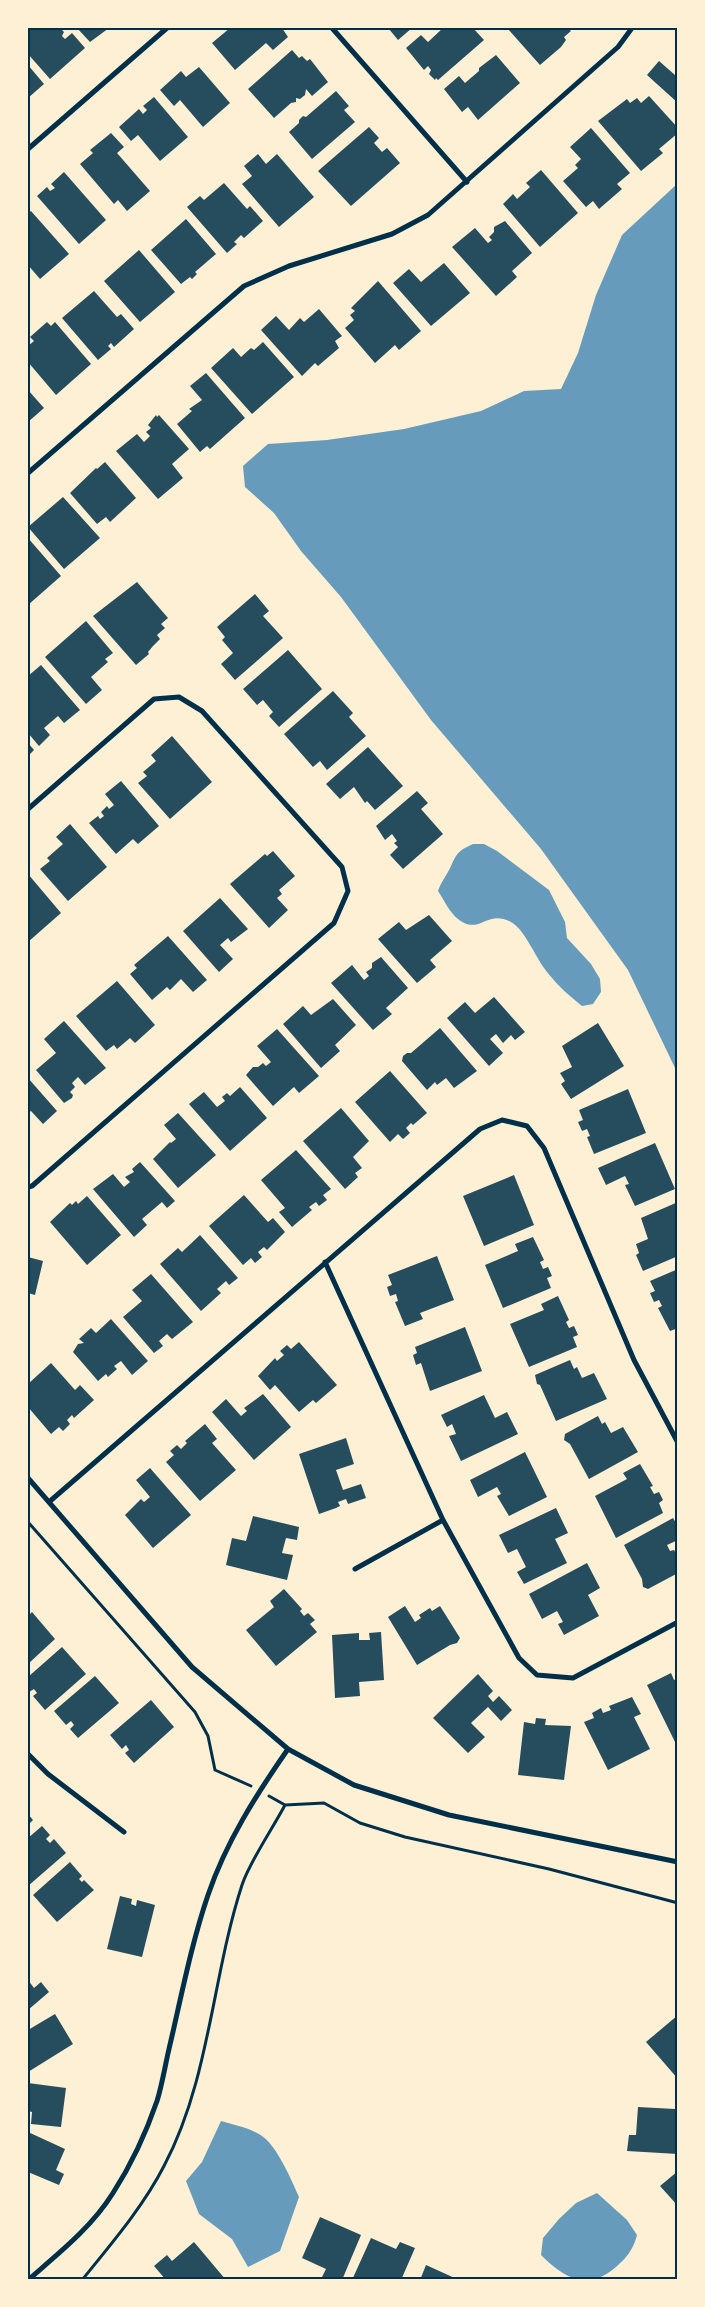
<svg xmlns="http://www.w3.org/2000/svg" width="705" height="2307" font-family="'Work Sans',sans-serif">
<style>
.water{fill:#669bbc}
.building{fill:#264d5e}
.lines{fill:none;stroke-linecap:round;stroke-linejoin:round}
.path{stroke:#003049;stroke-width:3}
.minor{stroke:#003049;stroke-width:5}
.neatline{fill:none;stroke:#003049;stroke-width:2}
</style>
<rect width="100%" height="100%" fill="#fdf0d5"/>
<path class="water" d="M677,184V1072L628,970L541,849L431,720L341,597L301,551L274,513L245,487L243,466L268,444L327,440L404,429L481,411L524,391L561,389L578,353L596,295L622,235Z
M473,844H484L497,851L549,890L565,922L567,938L591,964L600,979L601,992L593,1004L582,1006C567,994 555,983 544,968C536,957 525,932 514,924C488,906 480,937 458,919C450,913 444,900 438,891C441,882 447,875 451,866C457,853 458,851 473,844Z
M221,2121C235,2125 250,2128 262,2136C277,2146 292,2181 299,2197L280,2251L248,2267L232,2239L199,2214L186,2181L202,2162Z
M597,2193L627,2220L637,2235C633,2250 627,2257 616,2267C587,2292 564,2278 541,2255L543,2238L559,2219L576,2203Z"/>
<path class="building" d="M28,28H60L64,32L62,36L65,39L72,33L85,48L50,79L28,54Z
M77,28H109L90,42Z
M230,28H282L288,37L273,50L266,43L235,70L212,43Z
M391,28H412L398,40L389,29Z
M443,28H473L484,40L438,80L436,78L435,80L429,74L431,70L428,66L424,70L406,48L421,35L428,42Z
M507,28H568L571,31L564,37L566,40L561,47L540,65Z
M292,50L299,58L302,56L307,61L310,59L328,82L312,96L306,89L305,95L300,99L296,98V102L291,103L274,118L248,89Z
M496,55L520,83L478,120L468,107L462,112L444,89L459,76L465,83L479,71V68Z
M659,61L675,75L678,72V103L647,75Z
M28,65L44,84L28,98Z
M199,67L230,103L203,127L180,100L174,106L160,90L181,71L186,77Z
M336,91L349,106L344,110L355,122L312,159L289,132L299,123V120L303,116L306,117Z
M649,96L678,128V133L659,149L663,153L641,171L598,121L627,99L630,103L637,98L641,103Z
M154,97L188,137L160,161L138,135L131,141L119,127L139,109L143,114L147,110L143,106Z
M369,127L379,138L374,143L382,152L387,148L400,163L351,206L318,171Z
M591,128L630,173L617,184L622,189L599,209L593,201L586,207L563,181L578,168L575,165L581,159L570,147Z
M111,133L124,147L117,153L150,191L127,211L118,200L114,204L80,164L93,153L90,150Z
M258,154L266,164L277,154L314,197L279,227L242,184L252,176L244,166Z
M541,170L578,213L540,247L503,204L513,194L517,199L530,187L526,183Z
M64,172L106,220L79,244L37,196L47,187L50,191L55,188L51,184Z
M224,183L247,209L250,206L263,221L244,238L241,235L234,242L237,244L227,253L187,207L200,196L204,200Z
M31,211L69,254L40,279L28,265V213Z
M186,219L216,254L195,272L197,274L192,279L190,277L181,284L151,250Z
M505,221L532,253L512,271L517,277L496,296L452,247L475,228L488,243L492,240L489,237L494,232V227Z
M139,250L175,292L140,322L104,281Z
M444,263L470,293L431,326L393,283L409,269L421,282Z
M378,281L421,331L399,350L395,345L375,363L345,328L354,320L350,315L355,311L351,308Z
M94,291L117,317L121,314L134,329L114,347L111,343L108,346L111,349L98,360L62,318Z
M319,309L342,336L335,341L339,348L318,366L315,363L302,376L261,330L276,316L289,330L300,318L304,322Z
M47,322L51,326L55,322L91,364L56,395L28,362V346L34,341L30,337Z
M263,342L294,377L252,414L211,368L233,348L241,357L251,348L254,350Z
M206,373L245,418L210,449L207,446L200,452L177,424L192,411L189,409L202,400L190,386Z
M28,390L44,408L28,422Z
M156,415L157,417L159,415L189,449L172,464L183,478L158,499L116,451L137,434L144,442L150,436L146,432L151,428L148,425Z
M105,462L136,498L110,522L106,517L97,524L70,493L96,468L97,469Z
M63,497L100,538L64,569L28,527Z
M28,538L61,576L28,605Z
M137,582L168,618L161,624L165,628L157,635L160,639L153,646L148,652L149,654L136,665L93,616Z
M255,594L269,611L263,616L283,638L235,680L221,664L233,653L222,640L225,637L217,627Z
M86,621L113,653L105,659L108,662L91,677L102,690L86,704L45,657Z
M288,650L322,689L279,727L269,716L273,712L263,700L257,705L243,689Z
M41,665L80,710L64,723L58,716L44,728L50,735L39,746L28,733V676Z
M333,691L353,713L349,717L366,736L327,770L320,761L313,767L284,734Z
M172,736L212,782L170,819L138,783L147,776L143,772L156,761L151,755Z
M28,743L34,750L28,756Z
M368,747L403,786L375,810L367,801L365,803L354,787L340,799L326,784Z
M121,781L159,826L138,844L133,839L116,854L89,823L98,816L100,819L104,816L101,812L107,806L109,809L114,805L105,794Z
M417,791L428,803L421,809L443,834L403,869L390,855L398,847L394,843L397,841L392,834L385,840L376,826Z
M70,824L107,867L68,901L40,869L50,861L47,858L63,844L56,837Z
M273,851L295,876L279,890L282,894L277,898L288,910L269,928L230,884L265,854L267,856Z
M28,874L61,913L28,942Z
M220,898L248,929L231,942L228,938L220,945L233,959L219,972L183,931Z
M429,915L452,941L430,960L436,967L417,983L378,939L399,922L406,930Z
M168,936L207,980L193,992L181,979L170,990L167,987L152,1000L130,974L137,968L134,965Z
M381,957L408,988L386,1008L392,1014L373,1030L331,983L352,965L364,980L369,976L366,972L372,968V963Z
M117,981L155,1025L135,1043L130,1038L117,1049L114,1045L106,1051L76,1016Z
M494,997L525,1032L515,1040L511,1035L503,1043L496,1034L490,1039L503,1053L489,1066L447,1018L465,1002L475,1013Z
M333,999L356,1025L335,1045L340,1051L321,1068L283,1024L303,1006L311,1015Z
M64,1021L106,1068L85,1085L78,1077L72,1083L75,1087L70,1092L73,1095L72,1098L64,1103L36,1070L56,1053L44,1039Z
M598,1023L624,1066L571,1099L561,1084L565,1081L560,1073L572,1067L562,1046Z
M440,1028L477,1071L454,1088L446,1078L437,1085L435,1082L427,1090L402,1061L403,1056L407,1053H411Z
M277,1029L319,1076L299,1093L294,1087L273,1106L246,1075L253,1067H258L263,1063L266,1066L271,1062L257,1046Z
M390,1071L427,1113L413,1125L411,1123L406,1128L410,1133L403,1139L398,1134L390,1142L355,1102Z
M28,1078L57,1111L43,1124L31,1111L28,1113Z
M240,1087L267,1118L230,1151L189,1104L204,1092L217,1107L225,1101L222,1097L227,1093L230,1096Z
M628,1089L646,1133L594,1154L587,1137L590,1136L587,1129L582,1131L578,1122L583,1120L579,1110Z
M341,1108L369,1141L353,1157L362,1168L355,1173L358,1177L345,1189L303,1141Z
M178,1113L216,1155L178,1188L153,1159L170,1142L171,1143L176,1139L164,1125Z
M655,1143L675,1189L635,1206L625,1185L629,1184L625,1176L606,1185L598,1168Z
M296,1150L331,1189L323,1195L327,1200L319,1206L316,1202L309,1207L312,1210L292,1227L279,1212L285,1208L261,1180Z
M140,1162L175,1201L167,1208L162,1202L142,1219L147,1225L134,1237L93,1189L113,1174L124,1187L130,1182L125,1177L134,1172L132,1169Z
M514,1175L534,1225L484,1246L463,1196Z
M244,1195L268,1222L273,1218L285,1232L267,1250L264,1247L258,1252L262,1257L255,1263L251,1258L243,1265L209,1226Z
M87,1196L121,1235L87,1265L50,1222L70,1203L72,1205L76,1201L78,1204Z
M678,1202V1256L643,1271L636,1255L639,1253L636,1244L648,1239L641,1218Z
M200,1235L238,1278L229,1285L226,1281L217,1289L221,1293L201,1311L160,1264L178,1248L182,1252Z
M533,1237L544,1260L540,1262L543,1269L548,1267L552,1276L547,1278L551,1288L503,1308L485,1265L518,1251L515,1244Z
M437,1256L454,1300L420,1313L423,1319L405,1326L395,1302L398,1301L396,1294L390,1296L387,1287L392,1285L388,1275Z
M28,1257L43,1261L35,1295L28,1293Z
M678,1269V1328L670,1331L658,1308L662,1306L659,1300L654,1302L650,1293L655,1291L650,1281Z
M151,1274L193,1322L172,1339L167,1334L159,1341L163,1346L154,1353L123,1317L142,1301L132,1290Z
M558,1296L569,1320L566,1322L569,1328L574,1326L578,1335L573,1337L577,1347L529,1367L510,1324L544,1310L541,1304Z
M111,1319L148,1361L132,1375L121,1361L114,1366L117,1369L108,1377L106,1374L98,1381L73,1352L78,1344L84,1343L79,1339L91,1328L96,1333Z
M465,1327L482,1371L430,1391L421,1363L416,1365L413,1355L417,1353L415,1347Z
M299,1342L337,1385L316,1403L313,1400L299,1412L275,1385L270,1390L258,1376L275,1358L277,1361L284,1355L280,1351L287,1345L291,1349Z
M570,1360L574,1369L577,1367L582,1378L594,1373L607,1399L556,1421L540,1385L537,1384L535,1375Z
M51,1363L75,1390L80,1385L94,1400L74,1418L72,1415L67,1420L70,1424L63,1431L59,1427L51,1434L28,1407V1384Z
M263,1394L291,1427L254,1460L212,1412L226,1399L241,1416L247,1411L244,1408Z
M484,1395L495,1418L507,1412L518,1434L461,1461L449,1436L456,1434L452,1424L447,1427L441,1415Z
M598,1416L602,1424L605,1422L611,1433L623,1427L638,1452L589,1479L570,1444L564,1440L565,1434Z
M205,1424L217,1439L212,1443L236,1470L200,1501L166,1462L174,1455L170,1451L177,1445L181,1449L187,1443L185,1441Z
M346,1438L354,1464L336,1470L343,1490L361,1484L366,1498L348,1504L346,1499L338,1502L340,1506L336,1508L319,1514L299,1454Z
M525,1452L547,1497L509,1516L497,1496L501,1494L497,1487L478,1497L470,1480Z
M640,1464L653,1486L650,1487L654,1494L659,1492L663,1500L659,1503L663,1513L616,1538L595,1496L627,1479L623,1473Z
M150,1468L191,1515L153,1548L125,1515L141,1499L144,1502L150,1497L136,1480Z
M556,1508L568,1533L555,1539L567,1563L524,1584L517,1572L526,1567L517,1549L508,1553L499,1535Z
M253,1516L299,1527L297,1540L286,1538L282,1553L293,1555L287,1580L226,1565L232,1538L246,1541Z
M673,1518L678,1526V1540L667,1545L670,1551L674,1550L678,1557V1573L648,1589L643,1587L642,1579L624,1545Z
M587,1563L600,1588L588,1595L599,1616L564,1635L558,1624L563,1622L557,1611L542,1619L529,1594Z
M284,1589L302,1609L300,1611L304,1616L308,1613L315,1620L310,1624L317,1632L276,1666L246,1630L274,1607L270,1601Z
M405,1606L415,1622L421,1618L419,1615L430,1608L432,1611L440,1606L460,1638L457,1643L450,1645L417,1665L388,1617Z
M32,1612L55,1639L28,1664V1616Z
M381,1632L384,1680L359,1682L360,1696L335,1698L332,1635L359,1633V1640H370L369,1633Z
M62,1647L86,1674L45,1710L33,1696L37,1693L34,1689L29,1692L28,1690V1677Z
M671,1673L674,1680L678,1678V1741L675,1742L647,1685Z
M478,1674L493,1691L488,1696L493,1702L499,1696L512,1710L501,1721L488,1707L471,1723L485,1737L468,1753L433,1718Z
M95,1676L119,1703L78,1738L70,1729L74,1725L71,1721L66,1725L54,1711Z
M632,1697L641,1714L634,1717L650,1749L608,1770L584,1722L594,1718L592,1713L601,1708L603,1713L611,1710L609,1706Z
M151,1700L174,1727L134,1763L125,1753L129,1750L126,1745L122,1749L110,1735Z
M536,1718L546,1719L545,1725L571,1726L564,1780L518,1775L524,1722L535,1724Z
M28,1814L33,1820L28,1825Z
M42,1826L50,1835L46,1839L50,1843L54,1839L66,1853L28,1886V1838Z
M70,1862L82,1876L79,1879L82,1882L84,1880L94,1890L57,1922L33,1895Z
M120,1896L132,1899L131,1904L136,1906L137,1900L155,1905L142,1957L107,1949Z
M28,1980L34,1988L41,1982L49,1992L28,2010Z
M55,2014L73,2044L28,2072V2030Z
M678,2015V2079L646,2042Z
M28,2083L66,2088L61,2127L31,2124L32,2112L28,2111Z
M675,2104H678V2154L627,2151L629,2135H636L638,2107L675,2109Z
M28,2132L65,2149L56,2170L64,2174L59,2185L28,2172Z
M678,2171V2206L660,2186Z
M320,2217L361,2235L342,2280H328L322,2277L326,2269L302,2258Z
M371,2238L396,2249L400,2242L415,2248L401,2280H352Z
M194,2242L226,2280H166L154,2266L167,2255L172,2261Z
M426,2265L459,2280H420Z"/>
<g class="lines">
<path class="path" d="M28,1522L195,1712L208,1736L215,1770L251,1786
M269,1796L285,1805L324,1803L360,1823L405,1837L549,1869L678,1903
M82,2280C111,2244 143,2207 164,2166C210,2079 212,1977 242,1885C250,1861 273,1828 285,1805"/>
<path class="minor" d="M332,28L467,182
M28,149L167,28
M28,473L244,286L289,266L392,234L428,215L618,47L632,28
M28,809L154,699L179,697L202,711L342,867L348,891L334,923L32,1186L28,1187
M325,1262L443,1520L519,1658L537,1675L573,1678L678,1622
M28,1478L192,1667L288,1749L354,1785L449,1815L678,1862
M49,1502L480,1129L502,1120L527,1126L544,1148L634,1360L678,1443
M355,1569L443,1520
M28,1754L48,1774L124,1832
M28,2280C59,2253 91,2228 113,2193C131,2165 146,2133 157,2101C162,2085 165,2066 169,2049C181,1998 191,1945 208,1895C226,1842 256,1795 288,1749"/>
</g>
<rect width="705" height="2307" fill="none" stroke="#fdf0d5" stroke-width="58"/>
<rect x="29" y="29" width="647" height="2249" class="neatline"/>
</svg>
